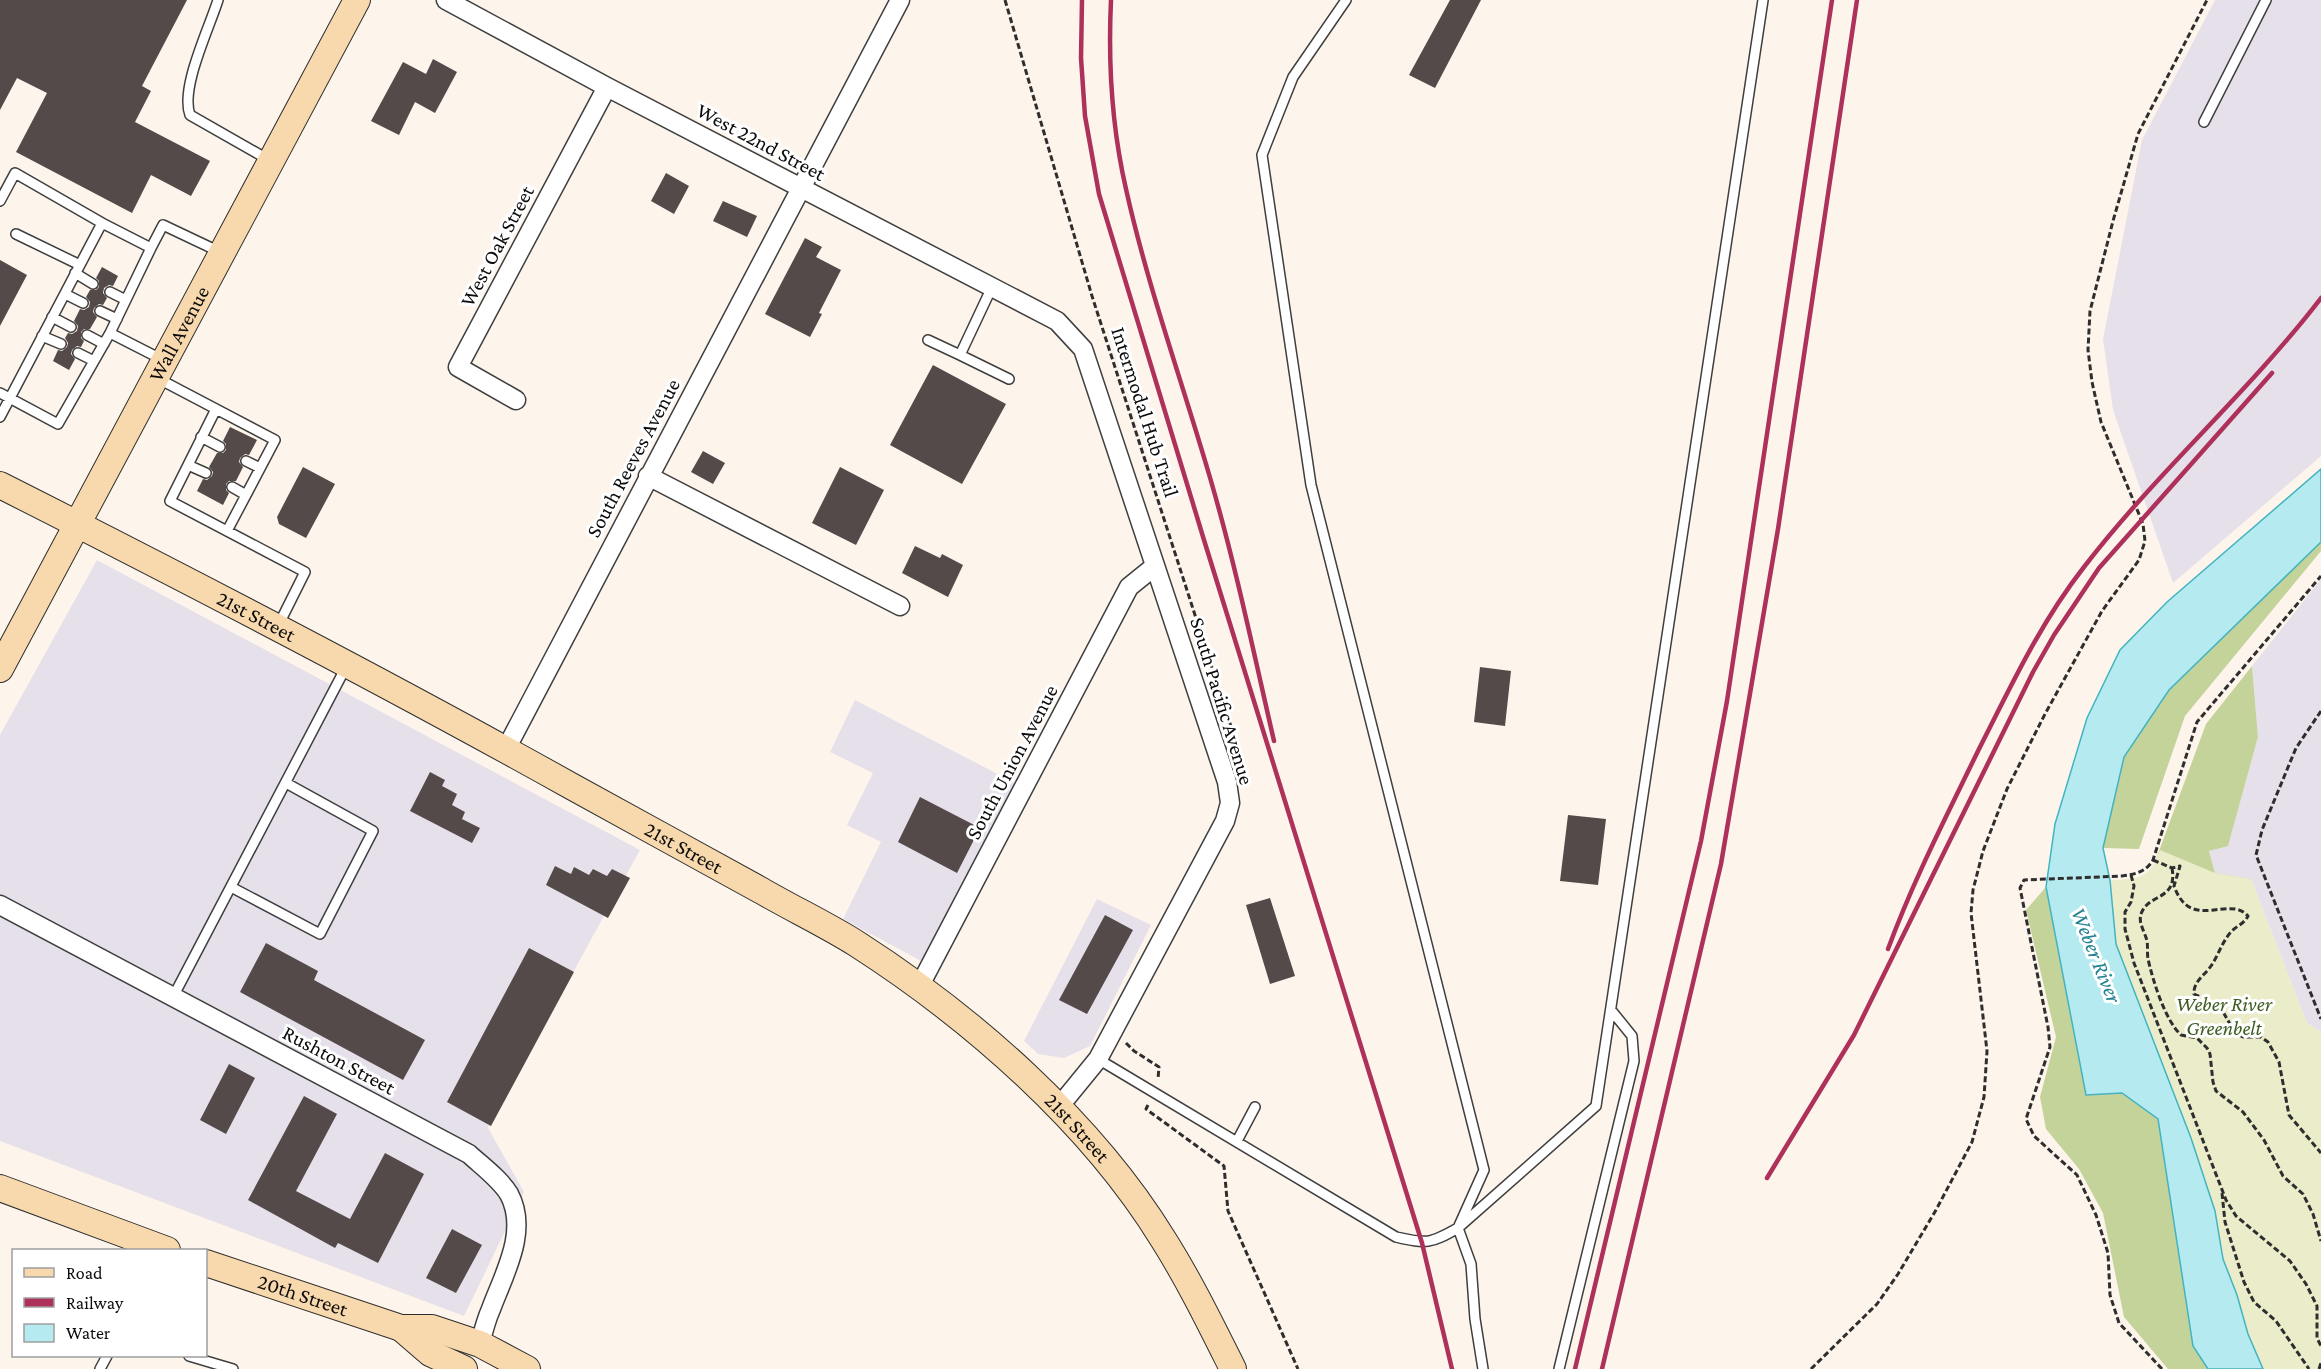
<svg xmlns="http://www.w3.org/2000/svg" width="2321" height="1369" font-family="'Crimson Pro',serif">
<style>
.industrial{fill:#e6e0ea}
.forest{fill:#c4d39a}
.pitch{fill:#eaecca}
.water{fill:#b5ebf0;stroke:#43b3c0;stroke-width:1.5}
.building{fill:#534a49}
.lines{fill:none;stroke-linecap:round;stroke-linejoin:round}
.lane-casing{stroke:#3f3f3f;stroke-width:12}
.street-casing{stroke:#3f3f3f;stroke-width:21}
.secondary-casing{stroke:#2e2e2e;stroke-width:28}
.path{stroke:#2e2e2e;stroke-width:3;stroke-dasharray:6 3;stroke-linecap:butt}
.lane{stroke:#fff;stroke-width:9}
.street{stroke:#fff;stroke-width:18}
.secondary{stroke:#f8d9ad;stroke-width:26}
.rail{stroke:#ae315b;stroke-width:4.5}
.labels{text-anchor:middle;stroke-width:6;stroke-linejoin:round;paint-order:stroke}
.street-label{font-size:21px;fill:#0c0c0c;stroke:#fff}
.park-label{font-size:21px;font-style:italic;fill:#3f5d22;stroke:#fff}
.water-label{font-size:22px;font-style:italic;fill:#218191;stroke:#fff}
</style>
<rect width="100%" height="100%" fill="#fdf5ec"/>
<path class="industrial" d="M2215,0H2321V456L2173,583L2113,410L2103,339L2142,140Z
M97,560L640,850L488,1128L524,1192L464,1316L0,1141V735Z
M2321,579V1032L2307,1023L2251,879L2215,873L2209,851L2228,845L2258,737L2252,666Z
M855,700L1015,783L923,962L843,919L881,842L847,825L873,773L830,752Z
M1097,899L1151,925L1090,1046L1064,1058L1038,1054L1024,1041Z"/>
<path class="forest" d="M2321,542V551L2185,716L2139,849L2103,848L2124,757L2169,690Z
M2252,666L2258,737L2228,846L2209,851L2215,873L2251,879L2321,1297L2237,1295L2223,1259L2226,1213L2110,880C2126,880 2139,881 2152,870L2206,724Z
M2046,887L2086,1095L2122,1093L2158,1119L2193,1346L2208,1369H2168L2124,1317L2103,1213L2079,1169L2046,1129L2040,1097L2056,1037L2026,910Z"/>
<path class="pitch" d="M2160,850L2215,873L2251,879L2307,1023L2321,1032V1369H2263L2248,1334L2237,1295L2223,1259L2215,1211L2191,1138L2116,944L2110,880C2139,879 2149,880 2160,850Z"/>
<path class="water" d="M2321,469V542L2169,690L2124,757L2103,848L2110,880L2116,944L2191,1138L2215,1211L2223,1259L2237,1295L2248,1334L2263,1369H2208L2193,1346L2158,1119L2122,1093L2086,1095L2046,887L2055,824L2087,718L2120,650L2167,602Z"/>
<path class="building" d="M0,0H187L142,86L151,91L135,122L210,161L191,196L151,175L132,213L16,152L47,93L17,78L0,110Z
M1450,0H1481L1435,88L1409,75Z
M433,59L457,72L435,113L415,102L399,135L371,121L403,62L426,74Z
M666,173L689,186L674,214L651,201Z
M723,201L757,216L747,237L713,221Z
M805,238L822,247L816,257L841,270L819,313L822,314L810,337L765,314Z
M0,260L27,275L0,326Z
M102,267L118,276L113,286L109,285L104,288L103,293L107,298L103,305L99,304L94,308L93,312L97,317L90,329H84L81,332V338L84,341L81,347L77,346L72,350L71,354L75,359L69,370L53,361L58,350L62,351L67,347L68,343L65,338L68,333L72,334L77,331L78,326L74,321L80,309L84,310L89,307L90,302L86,297L90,290H96L99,287V281L96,278Z
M933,365L1006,404L962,484L890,445Z
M230,427L257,440L249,455L245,454L240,458L239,462L243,467L236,481H229L226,484V490L229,493L223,505L197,491L203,479L207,480L212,476L213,472L209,467L217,453H223L226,450V444L223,441Z
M703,451L725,463L713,484L691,472Z
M303,467L335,484L306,538L279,524L277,517Z
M840,467L884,490L856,545L812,523Z
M915,546L940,558L942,554L963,565L948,597L902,573Z
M1480,667L1511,671L1505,726L1474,722Z
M430,772L445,780L442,786L457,794L452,805L465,812L462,819L480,828L472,843L410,811Z
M920,797L980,828L957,873L898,842Z
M1568,815L1606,819L1598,885L1560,881Z
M555,866L571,874L574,867L589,875L593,869L607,876L612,869L630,878L608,918L546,885Z
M1270,898L1295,976L1270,984L1246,905Z
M1105,915L1133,930L1087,1014L1059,1000Z
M266,943L318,971L314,980L425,1040L403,1080L240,992Z
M529,948L574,972L491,1126L447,1102Z
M229,1064L255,1078L226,1134L200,1120Z
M304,1096L337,1114L296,1191L350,1219L385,1153L424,1174L378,1263L338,1243L335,1248L248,1200Z
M452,1229L482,1245L456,1293L426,1278Z"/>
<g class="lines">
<g class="lane-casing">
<path id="lane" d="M218,0C209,29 180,88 190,115L269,160
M1346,0L1293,77L1262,155L1311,485L1484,1170L1458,1228L1471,1264L1475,1319L1483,1369
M2204,122L2266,0
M0,201L15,173L102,223
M16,234L80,265
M151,248L110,333L163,360
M75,273L93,284
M992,287L960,355L1009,379
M110,292L126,300
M65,294L83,303
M100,311L117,319
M52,317L71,327
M87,335L104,344
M42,336L61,344
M928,340L960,355
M78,353L94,361
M157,378L216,409L170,501L305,572L278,626
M0,393L58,424L110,333
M216,409L275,440L227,531
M0,417L102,223L151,248L163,225L220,252
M201,437L220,447
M246,461L260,468
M188,465L206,473
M232,487L246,495
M231,887L320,934L373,831L286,783
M173,997L346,667
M1098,1059L1396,1237C1427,1244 1430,1244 1458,1228L1596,1106L1763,0
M1237,1141L1255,1107
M189,1356L233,1369
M100,1369L107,1356
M1559,1369L1634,1061L1632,1036L1611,1010"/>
</g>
<g class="street-casing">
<path id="street" d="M446,0L607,87L1057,321L1083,349L1227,782L1230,803L1225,821L1098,1059L1058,1108
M516,400L458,367L607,87
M648,476L900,606
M506,749L900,0
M0,905L469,1154C482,1166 500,1179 509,1194C529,1231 504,1274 491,1309C486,1320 483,1332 480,1344
M919,987L1129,587L1155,566"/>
</g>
<g class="secondary-casing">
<g id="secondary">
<path id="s1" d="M0,485C192,582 383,681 571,786C635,821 698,856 762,891C793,909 827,925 857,944C972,1018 1091,1122 1163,1239C1189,1280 1211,1325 1233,1369"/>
<path id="s2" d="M0,669L357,0"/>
<path d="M0,1188L167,1250"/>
<path id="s3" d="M206,1263L401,1328H432L480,1344L527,1369"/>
<path d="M401,1328L430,1353L464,1369"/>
</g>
</g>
<path class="path" d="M1005,0L1092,296L1246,773V777
M2321,711L2296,748L2262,830L2256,855L2321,1019
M2153,860L2172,868L2180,866L2174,886C2191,933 2229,894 2248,916C2244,924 2236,926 2231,932C2222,942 2218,956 2211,966C2204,976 2193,982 2194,994L2213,1003L2222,1010L2235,1033L2243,1037H2261L2268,1042L2279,1062L2289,1115L2321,1153
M2172,868C2178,901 2148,893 2141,914C2138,923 2145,932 2147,941C2148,947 2147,953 2148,959C2153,981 2165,1020 2181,1035L2197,1038L2207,1048L2210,1054L2213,1082L2216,1091L2243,1112L2264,1140L2283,1176L2303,1194L2313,1214L2321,1241
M2131,875L2134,886L2131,902L2125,912V929L2134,963L2226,1200L2236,1216L2290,1261L2306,1284L2317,1306V1338L2321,1346
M1126,1043L1134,1051L1159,1067L1158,1079
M1148,1105L1146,1109L1224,1166L1228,1211L1298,1369
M2222,1193L2225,1222L2244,1282L2254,1302L2276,1321L2309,1369
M1811,1369L1877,1304L1898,1274L1936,1210L1972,1142L1984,1097L1987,1051L1971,913L1973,890L1983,851L2007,789L2045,714L2102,611L2139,560L2145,541L2143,524L2101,422L2092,382L2088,350L2090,311L2113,221L2138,134L2207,0
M2162,1369L2119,1323L2110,1295L2108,1253L2096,1215L2077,1175L2034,1136L2026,1119L2050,1047L2048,1027L2020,888L2024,880L2122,876C2136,874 2146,872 2153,860L2197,722L2321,576
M2319,1369L2321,1363"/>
<use href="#lane" class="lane"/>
<use href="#street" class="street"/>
<use href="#secondary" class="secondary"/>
<path class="rail" d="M1082,0L1081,58L1085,116L1099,194L1204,540L1422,1243L1452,1369
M1111,0C1108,63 1112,128 1126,189C1148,288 1183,384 1211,481C1236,567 1254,654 1274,741
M1888,949C1913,881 1946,817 1978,751C2010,688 2040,623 2084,567C2157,472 2248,393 2321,298
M1767,1178L1854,1035L2033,672L2054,635L2099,568L2272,373
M1575,1369L1701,841L1727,701L1832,0
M1602,1369L1721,864L1778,529L1857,0"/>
</g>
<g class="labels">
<g class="street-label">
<text transform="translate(761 142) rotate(28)" y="7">West 22nd Street</text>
<text transform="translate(497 246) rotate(-62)" y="7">West Oak Street</text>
<text dy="7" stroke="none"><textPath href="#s2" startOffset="380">Wall Avenue</textPath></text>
<text transform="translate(1145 412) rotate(72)" y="7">Intermodal Hub Trail</text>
<text transform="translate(633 458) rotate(-62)" y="7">South Reeves Avenue</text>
<text dy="7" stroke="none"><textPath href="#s1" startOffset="288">21st Street</textPath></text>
<text transform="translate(1222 701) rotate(73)" y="7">South Pacific Avenue</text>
<text transform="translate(1012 762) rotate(-62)" y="7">South Union Avenue</text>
<text dy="7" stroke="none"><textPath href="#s1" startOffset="774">21st Street</textPath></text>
<text transform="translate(339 1060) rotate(28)" y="7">Rushton Street</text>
<text dy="7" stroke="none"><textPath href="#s1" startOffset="1260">21st Street</textPath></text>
<text dy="7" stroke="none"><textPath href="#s3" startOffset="102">20th Street</textPath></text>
</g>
<g class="park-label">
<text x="2224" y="1011">Weber River<tspan x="2224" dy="24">Greenbelt</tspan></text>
</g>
<g class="water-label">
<text transform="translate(2097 955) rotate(68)" y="8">Weber River</text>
</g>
</g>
<rect x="12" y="1249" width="195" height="108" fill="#ffffff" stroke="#9e9e9e" stroke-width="1.5"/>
<rect x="24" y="1268" width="30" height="9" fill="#f8d9ad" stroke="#9e9e9e" stroke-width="1.5"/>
<text x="66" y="1279" font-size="18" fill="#0c0c0c">Road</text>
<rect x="24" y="1298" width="30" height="9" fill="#ae315b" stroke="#9e9e9e" stroke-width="1.5"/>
<text x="66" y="1309" font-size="18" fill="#0c0c0c">Railway</text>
<rect x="24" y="1324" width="30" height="18" fill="#b5ebf0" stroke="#9e9e9e" stroke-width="1.5"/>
<text x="66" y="1339" font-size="18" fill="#0c0c0c">Water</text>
</svg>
